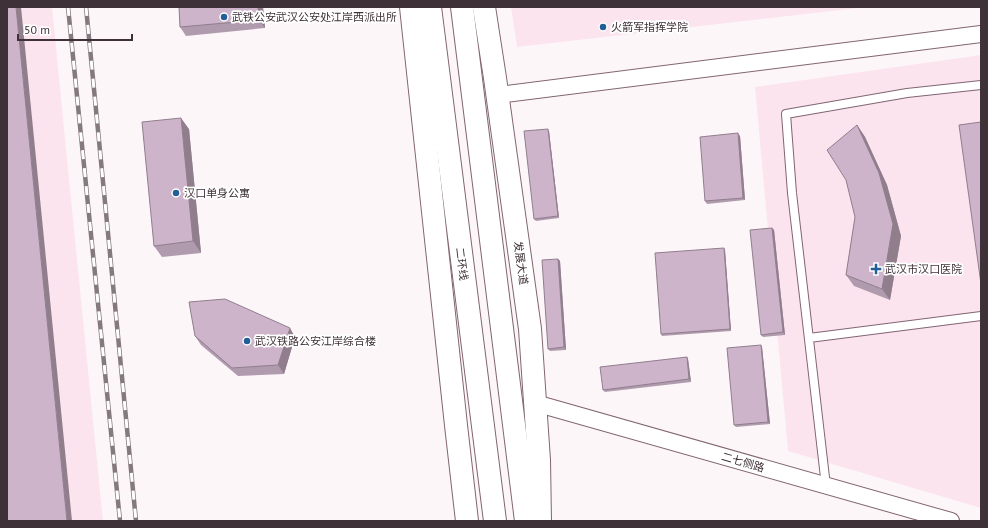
<svg xmlns="http://www.w3.org/2000/svg" width="988" height="528" font-family="'PT Sans','Noto Sans SC',sans-serif">
<style>
.built{fill:#fce4ef}
.lines{fill:none;stroke-linecap:round;stroke-linejoin:round}
.service-casing{stroke:#816572;stroke-width:10}
.minor-casing{stroke:#816572;stroke-width:18}
.primary-casing{stroke:#816572;stroke-width:24}
.trunk-casing{stroke:#816572;stroke-width:24}
.service{stroke:#fff;stroke-width:8}
.minor{stroke:#fff;stroke-width:16}
.primary{stroke:#fff;stroke-width:22}
.trunk{stroke:#fff;stroke-width:22}
.rail-casing{stroke:#84797e;stroke-width:4.5}
.rail{stroke:#fff;stroke-width:3;stroke-dasharray:9;stroke-linecap:butt}
.wall{fill:#b09bae}
.shaded-wall{fill:#907e8d}
.building{fill:#cdb4ca;stroke:#907e8d}
.poi-dot{fill:#235f96;stroke:#fff;stroke-width:1.5}
.labels{text-anchor:middle;stroke-width:3.5;stroke-linejoin:round;paint-order:stroke}
.poi-label{font-size:11px;fill:#3e3137;stroke:#fff;text-anchor:start}
.street-label{font-size:11px;fill:#3e3137;stroke:#fff}
</style>
<rect width="100%" height="100%" fill="#fdf6f9"/>
<path class="built" d="M7,7H52L103,521H7Z
M511,7H867L517,47Z
M981,55V508L788,451L755,87Z"/>
<g class="lines">
<g class="service-casing">
<path id="service" d="M809,338L981,316
M826,486L792,193L786,114L907,93L981,85"/>
</g>
<g class="minor-casing">
<path id="minor" d="M498,95L981,34
M535,403L951,521"/>
</g>
<g class="primary-casing">
<path id="primary" d="M411,7C429,179 447,350 467,521
M484,7L495,78L530,329L539,460L540,521"/>
</g>
<g class="trunk-casing">
<path id="trunk" d="M430,7L495,521
M462,7L526,521"/>
</g>
<use href="#service" class="service"/>
<use href="#minor" class="minor"/>
<use href="#primary" class="primary"/>
<use href="#trunk" class="trunk"/>
<g class="rail-casing">
<path id="rail" d="M68,7L120,521
M86,7L136,521"/>
</g>
<use href="#rail" class="rail"/>
</g>
<path class="wall" d="M179,7H263L265,28L186,36L180,27Z
M857,125L865,137L887,185L901,236L890,300L854,286L846,275L855,217Z
M189,129L201,253L162,257L154,246Z
M549,131L559,218L536,221L534,219Z
M740,136L745,200L707,204L705,201Z
M772,228L774,230L785,335L763,337L761,335Z
M724,248L725,250L731,331L662,336L661,334Z
M558,259L560,261L566,350L550,351L548,349Z
M195,336L295,337L284,374L238,376L201,345Z
M761,345L762,347L770,424L736,427L734,425Z
M687,357L688,359L691,382L605,392L603,390Z"/>
<path class="shaded-wall" d="M16,7H21L72,521H67Z
M258,7H263L265,28L259,20Z
M181,118L189,129L201,253L193,241Z
M857,125L865,137L887,185L901,236L890,300L882,289Z
M548,129L549,131L559,218L558,216Z
M738,133L740,136L745,200L743,198Z
M772,228L774,230L785,335L783,332Z
M724,248L725,250L731,331L730,329Z
M558,259L560,261L566,350L564,347Z
M290,328L295,337L284,374L278,365Z
M761,345L762,347L770,424L768,422Z
M687,357L688,359L691,382L689,379Z"/>
<path class="building" d="M7,7H16L67,521H7Z
M179,7H258L259,20L180,27Z
M181,118L193,241L154,246L142,122Z
M981,122V284L959,125Z
M857,125L879,173L893,224L882,289L846,275L855,217L846,180L827,150Z
M548,129L558,216L534,219L524,131Z
M738,133L743,198L705,201L700,137Z
M772,228L783,332L761,335L750,230Z
M724,248L730,329L661,334L655,253Z
M558,259L564,347L548,349L542,260Z
M225,299L290,328L278,365L232,368L195,336L189,302Z
M761,345L768,422L734,425L727,348Z
M687,357L689,379L603,390L600,367Z"/>
<g class="poi-dot">
<circle cx="224" cy="17" r="4"/>
<circle cx="603" cy="27" r="4"/>
<circle cx="176" cy="193" r="4"/>
<path d="M874 263h4v4h4v4h-4v4h-4v-4h-4v-4h4z"/>
<circle cx="247" cy="341" r="4"/>
</g>
<g class="labels">
<g class="poi-label">
<text x="232" y="21">武铁公安武汉公安处江岸西派出所</text>
<text x="611" y="31">火箭军指挥学院</text>
<text x="184" y="197">汉口单身公寓</text>
<text x="885" y="273">武汉市汉口医院</text>
<text x="255" y="345">武汉铁路公安江岸综合楼</text>
</g>
<g class="street-label">
<text transform="translate(521 263) rotate(82)" y="4">发展大道</text>
<text transform="translate(462 264) rotate(83)" y="4">二环线</text>
<text transform="translate(743 462) rotate(16)" y="4">二七侧路</text>
</g>
</g>
<rect width="988" height="528" fill="none" stroke="#3e3137" stroke-width="16"/>
<path d="M18 34v6h114v-6" fill="none" stroke="#3e3137" stroke-width="2"/>
<text x="24" y="34" font-size="12" fill="#3e3137" stroke="#ffffff" stroke-width="3" paint-order="stroke">50 m</text>
</svg>
